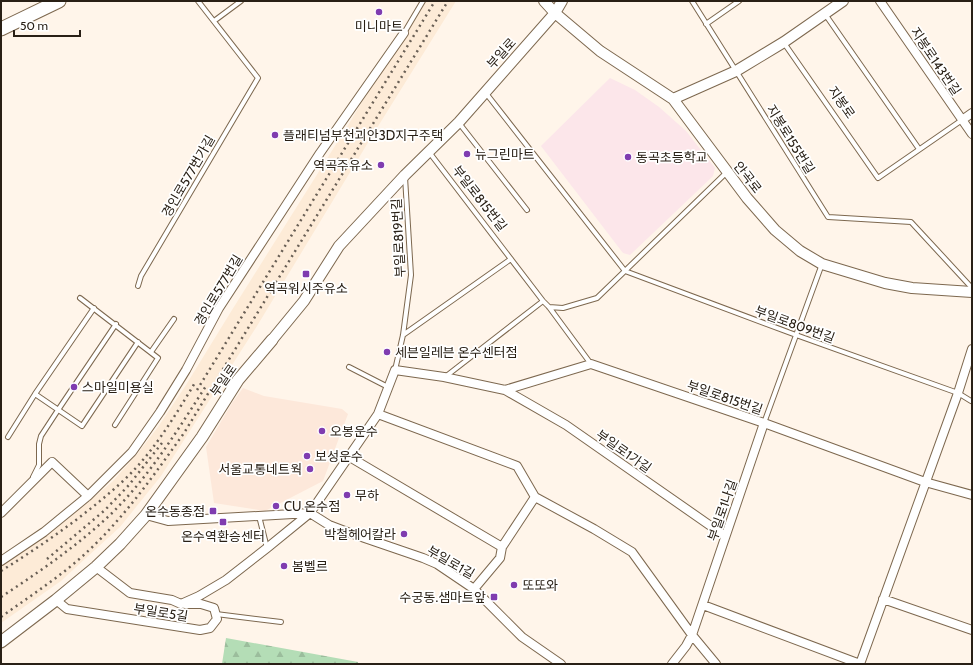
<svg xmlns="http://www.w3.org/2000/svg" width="973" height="665" font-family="Cabin,'Noto Sans KR',sans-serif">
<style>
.built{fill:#fdebd7}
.industrial{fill:#fde8da}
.education{fill:#fce6ea}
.forest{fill:url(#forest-firs)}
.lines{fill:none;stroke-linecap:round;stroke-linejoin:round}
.service-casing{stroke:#7d684f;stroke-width:6}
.minor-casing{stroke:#7d684f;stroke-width:10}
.tertiary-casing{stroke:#7d684f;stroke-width:12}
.secondary-casing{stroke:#7d684f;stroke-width:13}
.primary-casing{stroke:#7d684f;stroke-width:15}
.service{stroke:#fff;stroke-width:4}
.minor{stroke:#fff;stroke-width:8}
.tertiary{stroke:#fff;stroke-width:10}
.secondary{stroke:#fff;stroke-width:11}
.primary{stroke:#fff;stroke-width:13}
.rail{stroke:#695f55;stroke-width:2.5;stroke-dasharray:2 4;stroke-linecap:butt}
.poi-dot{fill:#7f3cb0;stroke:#fff;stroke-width:1.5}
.labels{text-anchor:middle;stroke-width:3.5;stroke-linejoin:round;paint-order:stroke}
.poi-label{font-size:13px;fill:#292016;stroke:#fff;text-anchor:start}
.street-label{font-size:13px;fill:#292016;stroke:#fff}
</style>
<defs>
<pattern id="forest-firs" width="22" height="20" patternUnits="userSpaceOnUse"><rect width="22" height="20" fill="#b4ddb6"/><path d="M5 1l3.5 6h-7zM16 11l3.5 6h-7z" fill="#9bbd9c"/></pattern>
</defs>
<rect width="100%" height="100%" fill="#fff5ea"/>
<path class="built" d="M422,1H456L372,136L257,326L161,476L120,527L86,558L61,581L1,623V565L57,528L112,482L138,453L158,427L186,385L232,310L350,122Z"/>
<path class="industrial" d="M243,388L264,396L342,409L348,414L323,481L265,511L214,503L206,447L232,403Z"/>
<path class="education" d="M610,78L635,90L659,107L686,131L715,168L713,176L630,255L623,253L541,146Z"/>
<path class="forest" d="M226,638L358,662V664H222Z"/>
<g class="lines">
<g class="service-casing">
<path id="service" d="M692,1L828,217L911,222L972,288
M825,14L919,149
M214,21L241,1
M706,24L739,1
M404,33L423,1
M784,43L878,178L962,120
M485,92L625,271L796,335L958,393L971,401
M459,123L527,210
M429,152L543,301L549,307L591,364
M138,286L141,276L258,78L198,1
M80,298L158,358L115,425
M549,307L563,308L597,298L727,172
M403,335L511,259
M151,352L174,319
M349,367L388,387
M395,370L403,335L411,275L405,177
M445,377L543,301
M35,394L82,426L138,342
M764,423L822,264
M8,437L35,394L94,308
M33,477L39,465V444L41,436L58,410L116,324
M259,516L267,548
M216,614L281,622"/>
</g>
<g class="minor-casing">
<path id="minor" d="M880,1L972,134
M962,120L972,113
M505,390L566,425L725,536
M378,414L517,466L535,497L594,529L632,552L692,635L716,664
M348,456L502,547
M1,513L52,462L88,496
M146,515L168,521L310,513L329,525L350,533L423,558L437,564L474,589L522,637L561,664
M1,561L44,532L88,496L132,452L160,412L186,370L219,308L320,153L404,33
M96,567L130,593L172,600L181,604L199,596L226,580L267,548L310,513L378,414L395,370L444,377L505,390L591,364L764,423L925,482L972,495
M474,589L500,558L502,547L535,497
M883,599L972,630
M56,600L67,609L200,630L210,628L217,619L214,608L201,604H185
M703,605L860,664
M672,664L686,646L692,635L764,423
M860,664L958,393L972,349"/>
</g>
<g class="tertiary-casing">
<path id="tertiary" d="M544,1L555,13L600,51L673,99L747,198L775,230L800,251L822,264L885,283L912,288L972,292
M673,99L736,71L784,42L843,1
M272,340L304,301L339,246L405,175L459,122L555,13L562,1"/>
</g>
<g class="secondary-casing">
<path id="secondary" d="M1,642L56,600L96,567L120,544L146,515L202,437L238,380L272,340"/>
</g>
<g class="primary-casing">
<path id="primary" d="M1,29L59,1"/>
</g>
<use href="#service" class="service"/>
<use href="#minor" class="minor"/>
<use href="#tertiary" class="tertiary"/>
<use href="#secondary" class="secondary"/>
<use href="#primary" class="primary"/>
<path class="rail" d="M197,390L435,1
M47,559L105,510L129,485L162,443
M1,571C44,544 86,515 123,481C153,453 175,416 196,381
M1,597C39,572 77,546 110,515C149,477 177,431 206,386
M1,617C30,596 60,577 86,553C124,518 154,475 184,433L448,1"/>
</g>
<g class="poi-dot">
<circle cx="379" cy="12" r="4"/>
<circle cx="275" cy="135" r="4"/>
<circle cx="467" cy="154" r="4"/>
<circle cx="628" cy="157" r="4"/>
<circle cx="381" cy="165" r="4"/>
<rect x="302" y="270" width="8" height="8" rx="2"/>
<circle cx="387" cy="352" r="4"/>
<circle cx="74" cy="387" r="4"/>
<circle cx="322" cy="431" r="4"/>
<circle cx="307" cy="456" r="4"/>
<circle cx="310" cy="469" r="4"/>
<circle cx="347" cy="495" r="4"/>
<circle cx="276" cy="506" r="4"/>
<rect x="209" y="507" width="8" height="8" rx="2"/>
<rect x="219" y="518" width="8" height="8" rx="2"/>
<circle cx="404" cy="534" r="4"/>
<circle cx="284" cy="566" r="4"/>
<circle cx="514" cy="585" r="4"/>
<rect x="490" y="593" width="8" height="8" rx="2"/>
</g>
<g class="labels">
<g class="poi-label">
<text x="379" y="31" text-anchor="middle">미니마트</text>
<text x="283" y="140">플래티넘부천괴안3D지구주택</text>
<text x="475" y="159">뉴그린마트</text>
<text x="636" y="162">동곡초등학교</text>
<text x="373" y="170" text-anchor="end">역곡주유소</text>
<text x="306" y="293" text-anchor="middle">역곡워시주유소</text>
<text x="395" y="357">세븐일레븐 온수센터점</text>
<text x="82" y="392">스마일미용실</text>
<text x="330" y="436">오봉운수</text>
<text x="315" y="461">보성운수</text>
<text x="302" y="474" text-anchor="end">서울교통네트웍</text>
<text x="355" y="500">무하</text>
<text x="284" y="511">CU 온수점</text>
<text x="205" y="516" text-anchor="end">온수동종점</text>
<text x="396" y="539" text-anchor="end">박철헤어칼라</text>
<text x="223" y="541" text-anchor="middle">온수역환승센터</text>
<text x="292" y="571">봄벨르</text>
<text x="522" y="590">또또와</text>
<text x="486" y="602" text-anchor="end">수궁동.샘마트앞</text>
</g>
<g class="street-label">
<text transform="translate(501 53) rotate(-48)" y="5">부일로</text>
<text transform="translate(936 61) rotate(56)" y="5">지봉로143번길</text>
<text transform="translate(842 102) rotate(55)" y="5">지봉로</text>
<text transform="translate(791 139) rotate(58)" y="5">지봉로155번길</text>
<text transform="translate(188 176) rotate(-60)" y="5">경인로577번가길</text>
<text transform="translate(748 177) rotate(52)" y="5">안곡로</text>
<text transform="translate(480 198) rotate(52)" y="5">부일로815번길</text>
<text transform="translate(398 238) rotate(-93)" y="5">부일로819번길</text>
<text transform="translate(218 290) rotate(-59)" y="5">경인로577번길</text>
<text transform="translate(795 324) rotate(20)" y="5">부일로809번길</text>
<text transform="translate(223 380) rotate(-55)" y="5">부일로</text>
<text transform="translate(725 397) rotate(19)" y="5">부일로815번길</text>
<text transform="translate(624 451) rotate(35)" y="5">부일로1가길</text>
<text transform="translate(722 510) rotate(-71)" y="5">부일로1나길</text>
<text transform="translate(451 562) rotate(30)" y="5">부일로1길</text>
<text transform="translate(161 612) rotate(9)" y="5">부일로5길</text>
</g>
</g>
<rect width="973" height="665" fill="none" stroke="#292016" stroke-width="4"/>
<path d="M14 30v6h66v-6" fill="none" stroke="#292016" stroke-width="2"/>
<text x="20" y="30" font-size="12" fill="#292016" stroke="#ffffff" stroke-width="3" paint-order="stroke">50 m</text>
</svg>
